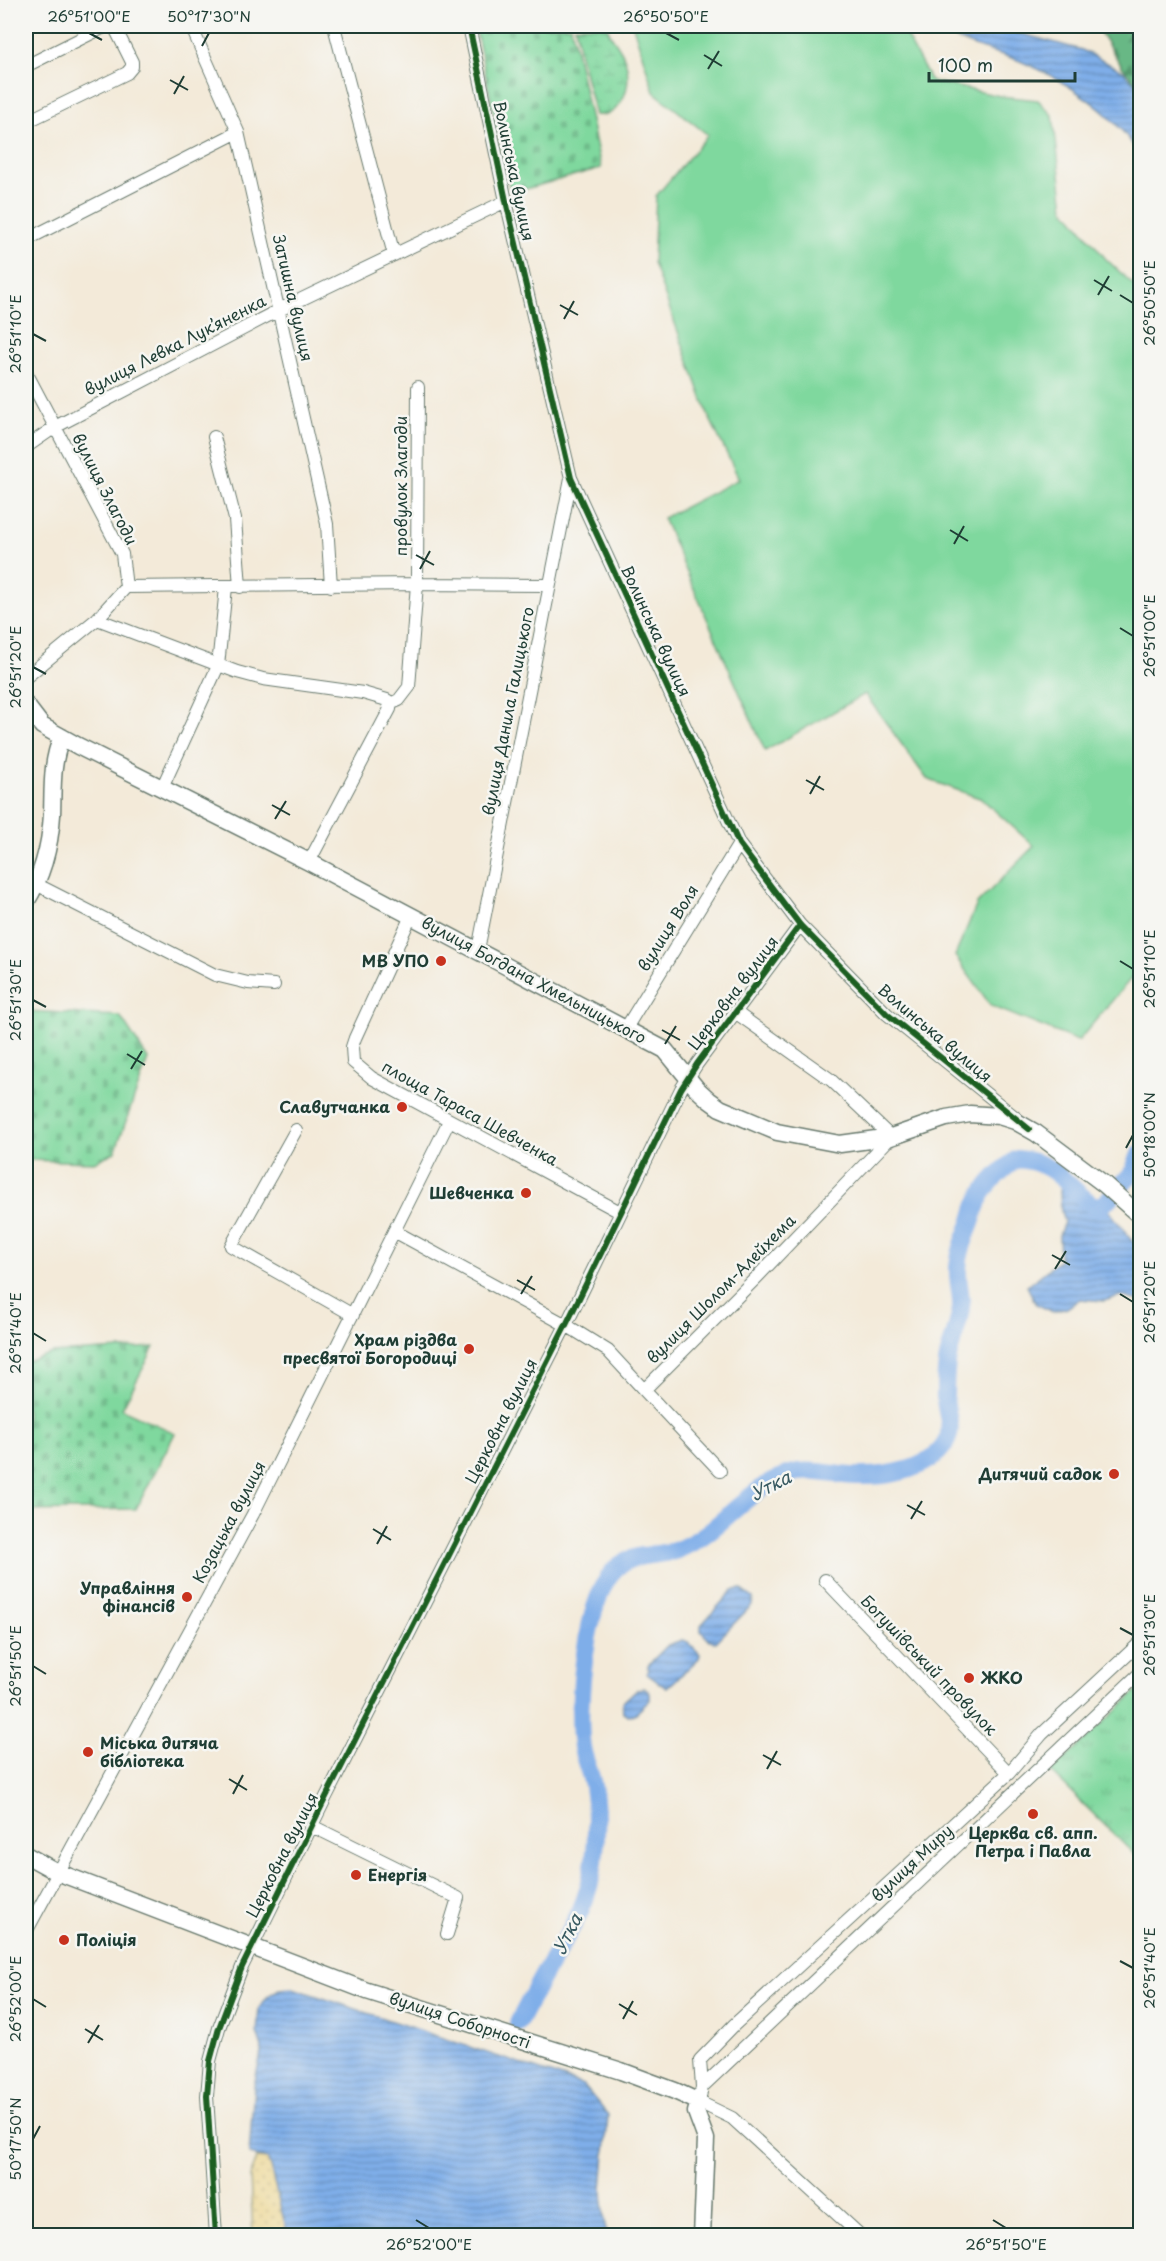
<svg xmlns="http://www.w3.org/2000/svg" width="1166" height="2261" font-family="'Playpen Sans',sans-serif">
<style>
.grass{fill:url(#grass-tufts);stroke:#4f8a69;stroke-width:1.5}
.forest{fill:url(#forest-firs);stroke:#437a5c;stroke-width:1.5}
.wetland{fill:url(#wetland-marsh);stroke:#4f8a69;stroke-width:1.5}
.sand{fill:url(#sand-dots);stroke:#868c69;stroke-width:1.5}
.cemetery{fill:url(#cemetery-stones);stroke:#4f8a69;stroke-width:1.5}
.garden{fill:#7fd89e;stroke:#4f8a69;stroke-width:1.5}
.water{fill:url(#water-rules);stroke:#4f768e;stroke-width:1.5}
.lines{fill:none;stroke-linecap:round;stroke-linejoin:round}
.river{stroke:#7faee9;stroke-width:18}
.minor-casing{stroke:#697a6e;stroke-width:14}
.major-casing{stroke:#697a6e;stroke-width:19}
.minor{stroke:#fff;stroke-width:12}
.major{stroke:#fff;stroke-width:16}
.cycleway-casing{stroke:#f6f6f2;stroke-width:10}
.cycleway{stroke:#1b5e20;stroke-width:6}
.ticks{fill:none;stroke:#1f3d34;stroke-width:2}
.poi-dot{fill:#c8321e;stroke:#f6f6f2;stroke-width:2}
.labels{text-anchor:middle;stroke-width:5;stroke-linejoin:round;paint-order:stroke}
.street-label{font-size:16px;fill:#1f3d34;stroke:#f6f6f2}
.poi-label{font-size:16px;font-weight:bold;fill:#1f3d34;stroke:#f6f6f2;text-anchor:end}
.water-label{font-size:18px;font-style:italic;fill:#375961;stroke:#f6f6f2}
.neatline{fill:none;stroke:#1f3d34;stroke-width:2}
.ticks-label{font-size:15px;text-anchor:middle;fill:#1f3d34}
</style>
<defs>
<pattern id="grass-tufts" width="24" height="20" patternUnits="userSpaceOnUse" patternTransform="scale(1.5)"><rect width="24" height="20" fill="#7fd89e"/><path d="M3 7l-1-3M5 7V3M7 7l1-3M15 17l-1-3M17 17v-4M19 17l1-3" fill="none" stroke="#6dba89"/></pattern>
<pattern id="forest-firs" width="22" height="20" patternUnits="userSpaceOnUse" patternTransform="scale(1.5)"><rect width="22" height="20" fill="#67b885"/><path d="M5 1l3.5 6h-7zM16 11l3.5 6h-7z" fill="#54976e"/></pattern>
<pattern id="wetland-marsh" width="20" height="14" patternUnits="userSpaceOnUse" patternTransform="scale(1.5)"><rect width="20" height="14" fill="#7fd89e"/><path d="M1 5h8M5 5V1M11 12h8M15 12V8" fill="none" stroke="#6dba89"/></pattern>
<pattern id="sand-dots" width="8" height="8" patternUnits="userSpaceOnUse" patternTransform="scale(1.5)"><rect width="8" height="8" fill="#eeda9e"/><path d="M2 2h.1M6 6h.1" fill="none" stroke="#ccbc89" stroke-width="1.8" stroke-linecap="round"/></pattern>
<pattern id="cemetery-stones" width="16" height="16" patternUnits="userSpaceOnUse" patternTransform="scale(1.5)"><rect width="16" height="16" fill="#7fd89e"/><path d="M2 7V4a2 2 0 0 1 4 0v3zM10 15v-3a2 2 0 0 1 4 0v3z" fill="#6dba89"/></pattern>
<pattern id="water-rules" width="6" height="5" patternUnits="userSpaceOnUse" patternTransform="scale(1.5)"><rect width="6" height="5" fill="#7faee9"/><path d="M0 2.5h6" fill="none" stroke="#678fbe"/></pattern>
</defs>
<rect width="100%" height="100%" fill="#f6f6f2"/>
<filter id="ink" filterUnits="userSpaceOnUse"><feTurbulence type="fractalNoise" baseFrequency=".0167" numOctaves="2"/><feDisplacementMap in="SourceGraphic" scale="12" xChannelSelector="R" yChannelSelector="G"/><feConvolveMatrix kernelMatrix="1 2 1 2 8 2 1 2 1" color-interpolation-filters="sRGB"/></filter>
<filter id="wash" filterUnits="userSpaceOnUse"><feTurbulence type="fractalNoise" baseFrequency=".008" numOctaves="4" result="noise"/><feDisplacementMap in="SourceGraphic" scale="24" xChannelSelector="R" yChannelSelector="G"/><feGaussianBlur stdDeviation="1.35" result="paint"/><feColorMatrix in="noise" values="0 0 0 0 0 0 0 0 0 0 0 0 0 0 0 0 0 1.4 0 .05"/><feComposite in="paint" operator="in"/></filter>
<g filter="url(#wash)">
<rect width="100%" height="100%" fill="#f3ead9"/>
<path class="grass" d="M1140,1688V1860L1051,1772Z"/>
<path class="forest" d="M1096,26H1140V87L1123,68Z"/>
<path class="wetland" d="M575,26H607C609,35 613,38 618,46C630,63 632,88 619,105C612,114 606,116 595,115L580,55Z"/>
<path class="sand" d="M257,2158L268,2159L288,2235H253L250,2176Z"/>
<path class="cemetery" d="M475,26H571L601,168L511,193Z
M26,1011L120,1016L148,1059L115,1152L94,1162L26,1160Z
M154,1347L122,1409L175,1433L136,1509L26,1511V1362L52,1353Z"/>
<path class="garden" d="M633,26H898L904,32L931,81L1000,96L1038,100L1053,116L1064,208L1106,259L1140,291V968L1078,1041L991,1006L955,956L977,904L1034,846L982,799L927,779L865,694L765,751L663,518L739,479L709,417L653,263L656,196L708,135L654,92Z"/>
<path class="water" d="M935,26H992L1082,50L1123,71L1140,89V158C1121,116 1062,78 1020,61C990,49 960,46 935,26Z
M1077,1182L1104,1204L1140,1251V1301L1120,1296L1104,1301L1080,1299L1067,1308L1053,1312L1036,1304L1027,1286L1060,1260L1059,1235L1064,1222L1061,1211L1060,1190Z
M741,1589L753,1598L752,1605L716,1642L710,1641L701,1631V1625L733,1590Z
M682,1640L688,1642L700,1654L699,1658L667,1688L665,1687L647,1674L648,1665L668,1645Z
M645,1688L650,1692V1700L635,1714L628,1716L623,1713L622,1703L637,1689Z
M293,1988L583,2085L608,2115L602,2190L606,2235H288L268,2159L249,2155L254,2086L262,2048L257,2032L259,2008L268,1996L279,1989Z"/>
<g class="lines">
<path class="river" d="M518,2023C528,2005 537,1985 548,1967C571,1929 588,1907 594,1861C597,1837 597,1810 593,1786C591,1773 584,1760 582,1747C576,1705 585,1597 616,1568C633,1552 657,1557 677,1550C724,1532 746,1484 798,1472C816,1469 837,1476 856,1476C885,1477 928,1471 945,1444C956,1427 944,1412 945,1394C945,1381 946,1366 949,1353C953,1338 959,1324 961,1308C962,1295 957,1281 958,1268C959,1251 965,1239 971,1223C973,1218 974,1212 976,1207C983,1187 1000,1171 1017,1159C1058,1162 1064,1185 1094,1206L1104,1204L1133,1172L1140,1154"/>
</g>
</g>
<g filter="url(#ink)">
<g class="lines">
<g class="minor-casing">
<path id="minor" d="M191,26L238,132L327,524L331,586
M334,26L394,255
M469,26L506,201L571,478L739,844L800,925L887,1014L1016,1118
M26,66L106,26
M26,122L127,73L132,67V62L114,26
M26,240L238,132
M26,372L122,554L126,587L417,584L550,585
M214,437L235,519L240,587
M26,447L55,427L279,310L506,201
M97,619L237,672L263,679L363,693L387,700L390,709L309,862
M26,677L97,619L126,587
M390,704L399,700L409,687L417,584L418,387
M162,788L218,666L226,587
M26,879L215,975L248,983L274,985
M411,916L355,1038L352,1047L353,1062L372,1078L620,1212
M478,950L571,478
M626,1028L739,844
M296,1130L231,1246L353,1315
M394,1231L566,1325L608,1351L644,1390L757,1277L891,1137L831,1080L735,1012
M644,1390L720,1471
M825,1580L1009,1773
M312,1826L458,1898L447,1934
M26,1932L253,1514L449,1121
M702,2087L1140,1673
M216,2236L207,2096L210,2061L219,2028L242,1967L326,1797L566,1325L681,1089L697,1064L800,925
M861,2236L732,2118L699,2102L702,2087L700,2060L734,2025L1009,1773L1042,1734L1140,1643"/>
</g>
<g class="major-casing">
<path id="major" d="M26,705L42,726L78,746L309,862L665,1050L697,1089L709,1100L720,1108L777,1132L840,1144L891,1137L946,1118L970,1114L999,1116L1015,1121L1036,1133L1104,1184L1140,1216
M26,902C43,875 50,847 52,815C53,788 51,762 62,737
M26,1855L57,1872L367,1991L621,2071L675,2091L699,2102L696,2112L706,2139L702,2236"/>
</g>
<use href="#minor" class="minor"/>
<use href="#major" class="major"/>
<g class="cycleway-casing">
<path id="cycleway" d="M469,26L506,201L571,478L739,844L800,925L887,1014L1029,1129
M216,2236L207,2096L210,2061L219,2028L242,1967L326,1797L566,1325L681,1089L697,1064L800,925"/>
</g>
<use href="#cycleway" class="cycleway"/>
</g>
</g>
<path class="ticks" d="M89,33L102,40M666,33L679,40M202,46L209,33M704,55L722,66M708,69L719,51M170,80L188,90M174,94L184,76M1094,280L1112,291M1098,295L1109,276M1120,295L1133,303M560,305L578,315M564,319L574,301M33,334L46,341M950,530L968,541M954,544L964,526M416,555L434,565M420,569L430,551M1120,628L1133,636M33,667L46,674M806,780L824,790M810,794L820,776M272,805L290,815M275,819L286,801M1120,961L1133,969M33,1000L46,1007M662,1030L680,1040M665,1044L676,1026M127,1054L145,1065M131,1069L142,1051M1126,1148L1133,1135M1052,1255L1070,1265M1055,1269L1066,1251M517,1280L535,1290M521,1294L532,1276M1120,1294L1133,1302M33,1333L46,1341M907,1505L925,1515M911,1519L922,1501M373,1529L391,1540M377,1544L387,1526M1120,1628L1133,1635M33,1666L46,1674M763,1755L781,1765M767,1769L777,1751M229,1779L247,1790M233,1794L243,1775M1120,1961L1133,1968M33,1999L46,2007M619,2004L637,2015M623,2019L633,2001M85,2029L103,2040M88,2043L99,2025M33,2139L40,2126M416,2220L429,2228M993,2220L1006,2228"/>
<g class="poi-dot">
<circle cx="441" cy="961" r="6"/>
<circle cx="402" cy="1107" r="6"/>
<circle cx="526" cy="1193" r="6"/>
<circle cx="469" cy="1349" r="6"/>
<circle cx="1114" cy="1474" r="6"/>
<circle cx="187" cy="1597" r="6"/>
<circle cx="969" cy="1678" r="6"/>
<circle cx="88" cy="1752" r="6"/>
<circle cx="1033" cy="1814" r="6"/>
<circle cx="356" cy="1875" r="6"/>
<circle cx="64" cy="1940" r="6"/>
</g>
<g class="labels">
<g class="street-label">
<text transform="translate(514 171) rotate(78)" y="6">Волинська вулиця</text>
<text transform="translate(293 298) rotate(77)" y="6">Затишна вулиця</text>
<text transform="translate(175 345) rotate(-27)" y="6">вулиця Левка Лукʼяненка</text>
<text transform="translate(401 486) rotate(-90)" y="6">провулок Злагоди</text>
<text transform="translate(105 489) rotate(63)" y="6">вулиця Злагоди</text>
<text transform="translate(656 631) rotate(65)" y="6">Волинська вулиця</text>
<text transform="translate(508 711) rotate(-79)" y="6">вулиця Данила Галицького</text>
<text transform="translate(668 928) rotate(-58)" y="6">вулиця Воля</text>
<text transform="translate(534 980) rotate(28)" y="6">вулиця Богдана Хмельницького</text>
<text transform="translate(733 993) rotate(-53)" y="6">Церковна вулиця</text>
<text transform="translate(935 1033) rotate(40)" y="6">Волинська вулиця</text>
<text transform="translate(470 1113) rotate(29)" y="6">площа Тараса Шевченка</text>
<text transform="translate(721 1289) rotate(-45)" y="6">вулиця Шолом-Алейхема</text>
<text transform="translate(501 1421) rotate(-63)" y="6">Церковна вулиця</text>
<text transform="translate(229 1522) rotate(-62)" y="6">Козацька вулиця</text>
<text transform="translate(929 1665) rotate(46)" y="6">Богушівський провулок</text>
<text transform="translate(282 1855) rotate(-63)" y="6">Церковна вулиця</text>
<text transform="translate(912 1863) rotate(-43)" y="6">вулиця Миру</text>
<text transform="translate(460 2020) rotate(18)" y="6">вулиця Соборності</text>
</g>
<g class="poi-label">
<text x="429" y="967">МВ УПО</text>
<text x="390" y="1113">Славутчанка</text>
<text x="514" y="1199">Шевченка</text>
<text x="457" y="1346">Храм різдва<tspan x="457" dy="18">пресвятої Богородиці</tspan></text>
<text x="1102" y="1480">Дитячий садок</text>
<text x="175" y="1594">Управління<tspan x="175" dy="18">фінансів</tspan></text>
<text x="981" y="1684" text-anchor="start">ЖКО</text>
<text x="100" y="1749" text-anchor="start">Міська дитяча<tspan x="100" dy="18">бібліотека</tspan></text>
<text x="1033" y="1839" text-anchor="middle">Церква св. апп.<tspan x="1033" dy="18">Петра і Павла</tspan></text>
<text x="368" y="1881" text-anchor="start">Енергія</text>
<text x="76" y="1946" text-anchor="start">Поліція</text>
</g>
<g class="water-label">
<text transform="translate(771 1486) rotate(-27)" y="6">Утка</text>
<text transform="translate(568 1934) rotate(-63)" y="6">Утка</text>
</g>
</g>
<rect width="1166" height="2261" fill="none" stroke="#f6f6f2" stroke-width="66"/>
<path d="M929 72v9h146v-9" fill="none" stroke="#1f3d34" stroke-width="3"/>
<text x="938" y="72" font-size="18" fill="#1f3d34" stroke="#f6f6f2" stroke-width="4.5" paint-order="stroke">100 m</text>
<rect x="33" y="33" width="1100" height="2195" class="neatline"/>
<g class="ticks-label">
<text x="89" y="22">26°51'00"E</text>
<text x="209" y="22">50°17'30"N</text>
<text x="666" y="22">26°50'50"E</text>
<text transform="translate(1150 303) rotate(-90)" y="5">26°50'50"E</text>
<text transform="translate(16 334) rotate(-90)" y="5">26°51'10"E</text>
<text transform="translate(1150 636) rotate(-90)" y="5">26°51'00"E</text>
<text transform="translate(16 667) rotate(-90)" y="5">26°51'20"E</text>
<text transform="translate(1150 969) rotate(-90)" y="5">26°51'10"E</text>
<text transform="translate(16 1000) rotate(-90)" y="5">26°51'30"E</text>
<text transform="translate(1150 1135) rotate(-90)" y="5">50°18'00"N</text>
<text transform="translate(1150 1302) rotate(-90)" y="5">26°51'20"E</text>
<text transform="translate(16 1333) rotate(-90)" y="5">26°51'40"E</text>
<text transform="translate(1150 1635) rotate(-90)" y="5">26°51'30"E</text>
<text transform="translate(16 1666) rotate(-90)" y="5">26°51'50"E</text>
<text transform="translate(1150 1968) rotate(-90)" y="5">26°51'40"E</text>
<text transform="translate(16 1999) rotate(-90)" y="5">26°52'00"E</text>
<text transform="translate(16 2139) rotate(-90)" y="5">50°17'50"N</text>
<text x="429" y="2250">26°52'00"E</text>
<text x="1006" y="2250">26°51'50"E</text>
</g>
</svg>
